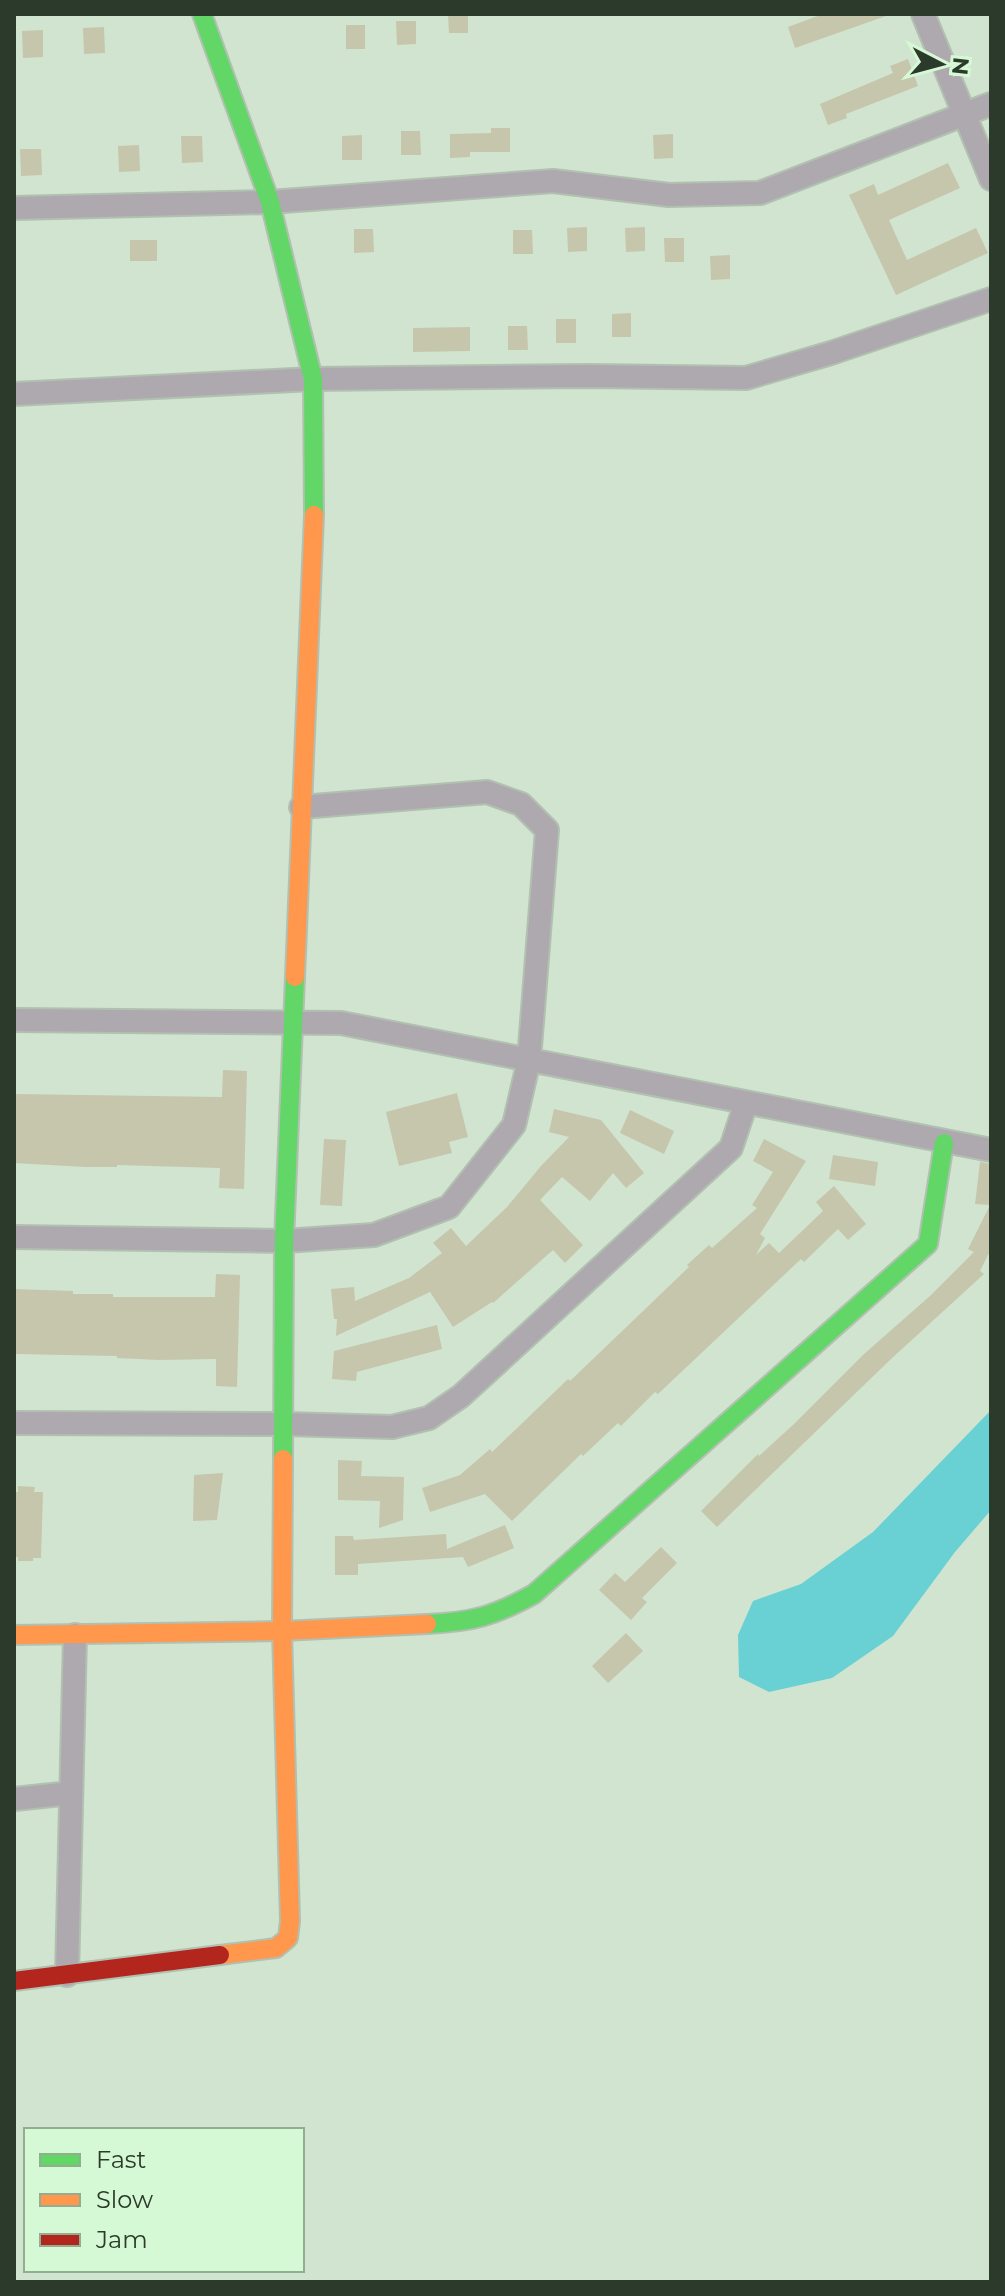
<svg xmlns="http://www.w3.org/2000/svg" width="1005" height="2296" font-family="Montserrat,sans-serif">
<style>
.water{fill:#69d1d4}
.building{fill:#c6c6ac}
.lines{fill:none;stroke-linecap:round;stroke-linejoin:round}
.street-casing{stroke:#b2c0b1;stroke-width:26}
.fast-casing{stroke:#b2c0b1;stroke-width:22}
.slow-casing{stroke:#b2c0b1;stroke-width:22}
.jam-casing{stroke:#b2c0b1;stroke-width:22}
.street{stroke:#aea8af;stroke-width:22}
.fast{stroke:#63d668;stroke-width:18}
.slow{stroke:#ff974d;stroke-width:18}
.jam{stroke:#b3261e;stroke-width:18}
</style>
<rect width="100%" height="100%" fill="#d1e4d0"/>
<path class="water" d="M991,1410V1510L955,1552L893,1636L832,1678L769,1692L739,1677L738,1635L753,1601L801,1584L873,1532Z"/>
<path class="building" d="M448,14H468V33H449Z
M823,14H885L886,16L795,48L788,27Z
M396,21H416V44L397,45Z
M346,25H365V49H346Z
M104,27L105,53L84,54L83,28Z
M43,30V57L23,58L22,31Z
M908,59L918,86L846,114L847,118L828,125L820,104L893,73L890,66Z
M491,128H510V152H470V157L450,158V134L491,133Z
M401,131H420L421,155H401Z
M673,134V158L654,159L653,135Z
M362,135V160H342V136Z
M181,136H202L203,162L182,163Z
M139,145L140,171L119,172L118,146Z
M20,149H41L42,175L21,176Z
M948,163L960,188L889,220L907,260L976,228L988,253L896,295L849,195L874,184L878,195Z
M587,227V251L568,252L567,228Z
M645,227V251L626,252L625,228Z
M354,229H373L374,252L354,253Z
M513,230H532L533,254H513Z
M664,238H684V262H665Z
M130,240H157V261H130Z
M730,255V279L711,280L710,256Z
M631,313V337H612V314Z
M556,319H576V343H556Z
M508,326H527L528,350H508Z
M470,327V351L413,352V328Z
M223,1070L247,1071L244,1189L219,1188L220,1168L117,1165V1167H85L14,1163V1094L222,1097Z
M457,1093L468,1137L449,1142L452,1153L399,1166L386,1112Z
M554,1109L601,1120L644,1173L626,1188L613,1173L590,1201L562,1177L540,1200L583,1245L565,1263L553,1250L493,1303L492,1302L453,1327L430,1292L336,1336L337,1319H334L331,1289L354,1287L355,1301L409,1278L442,1253L433,1243L451,1228L466,1246L507,1207L541,1166L569,1137L549,1132Z
M630,1110L674,1131L664,1154L620,1133Z
M324,1139L346,1140L342,1206L320,1205Z
M764,1139L806,1161L760,1234L765,1238L756,1255L769,1243L779,1253L823,1211L816,1202L834,1186L866,1224L848,1240L838,1229L804,1262L801,1259L658,1394L655,1392L621,1426L618,1423L583,1456L581,1454L512,1521L485,1494L430,1512L422,1488L460,1475L490,1449L492,1452L568,1379L570,1381L689,1267L687,1265L709,1245L712,1248L757,1208L752,1205L773,1172L753,1161Z
M833,1155L878,1162L875,1186L829,1179Z
M980,1162L991,1164V1249L980,1271L984,1274L891,1359L717,1527L701,1511L758,1454L759,1456L794,1424L864,1354L930,1296L974,1252L968,1249L990,1205L975,1204Z
M216,1274L240,1275L237,1387L216,1386V1359L159,1360L117,1358V1356L14,1354V1289L73,1291V1294H113V1297H215Z
M437,1325L442,1349L357,1372L356,1381L332,1379L334,1351Z
M338,1460L362,1461L361,1476L404,1477L403,1520L379,1528L380,1501L338,1500Z
M223,1473L217,1520L193,1521L194,1475Z
M18,1486L35,1487L34,1492H43L41,1558H33V1561H18V1557H14V1492H18Z
M505,1525L514,1548L468,1567L463,1557L358,1564V1575H335V1536H353L354,1540L446,1534L447,1549Z
M661,1547L677,1563L642,1598L647,1602L631,1620L599,1590L615,1573L625,1582Z
M626,1633L643,1651L608,1683L592,1666Z"/>
<g class="lines">
<g class="street-casing">
<path id="street" d="M923,14L991,179
M14,208L270,202L553,181L669,195L760,193L991,104
M14,394L313,379L587,376L746,378L831,353L991,299
M14,1020L341,1023L991,1150
M14,1237L284,1241L374,1235L449,1207L514,1125L529,1060L547,830L521,804L487,792L301,807
M14,1423L285,1424L392,1427L429,1418L461,1396L731,1148L746,1103
M14,1799L71,1793
M67,1975L75,1635"/>
</g>
<g class="fast-casing">
<path id="fast" d="M202,14L270,202L313,379L314,515
M283,1459L284,1241L295,977
M427,1624C473,1622 494,1616 534,1594L928,1244L944,1143"/>
</g>
<g class="slow-casing">
<path id="slow" d="M295,977L314,515
M14,1635L282,1631L427,1624
M220,1955L276,1948L288,1938L290,1921L282,1631L283,1459"/>
</g>
<g class="jam-casing">
<path id="jam" d="M14,1981L220,1955"/>
</g>
<use href="#street" class="street"/>
<use href="#fast" class="fast"/>
<use href="#slow" class="slow"/>
<use href="#jam" class="jam"/>
</g>
<rect width="1005" height="2296" fill="none" stroke="#2c3a2c" stroke-width="32"/>
<rect x="24" y="2128" width="280" height="144" fill="#d6f9d5" stroke="#92ad91" stroke-width="2"/>
<rect x="40" y="2154" width="40" height="12" fill="#63d668" stroke="#92ad91" stroke-width="2"/>
<text x="96" y="2168" font-size="24" fill="#2c3a2c">Fast</text>
<rect x="40" y="2194" width="40" height="12" fill="#ff974d" stroke="#92ad91" stroke-width="2"/>
<text x="96" y="2208" font-size="24" fill="#2c3a2c">Slow</text>
<rect x="40" y="2234" width="40" height="12" fill="#b3261e" stroke="#92ad91" stroke-width="2"/>
<text x="96" y="2248" font-size="24" fill="#2c3a2c">Jam</text>
<g transform="translate(941 64) rotate(96)" stroke="#d6f9d5" stroke-width="6" paint-order="stroke">
<path d="M0-6L14 30L0 20L-14 30Z" fill="#2c3a2c"/>
<text y="-12" font-size="22" font-weight="bold" text-anchor="middle" fill="#2c3a2c">N</text>
</g>
</svg>
